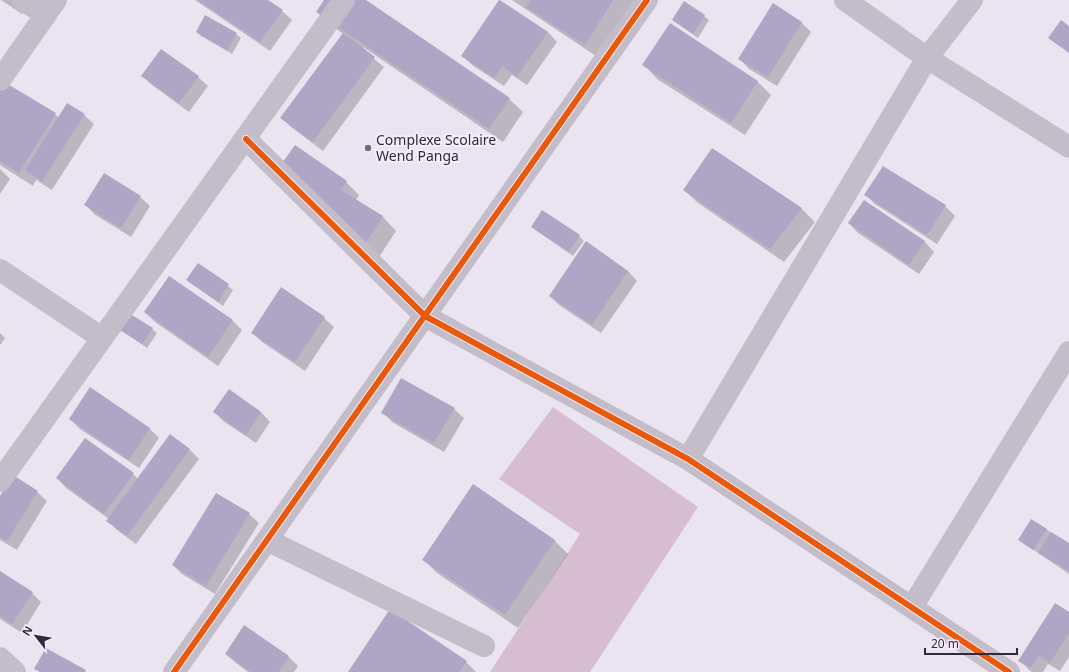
<svg xmlns="http://www.w3.org/2000/svg" width="1069" height="672" font-family="'Noto Sans',sans-serif">
<style>
.green{fill:#d6bdd0}
.shadow{fill:#0003}
.building{fill:#afa5c4}
.lines{fill:none;stroke-linecap:round;stroke-linejoin:round}
.minor{stroke:#c3bdc9;stroke-width:22}
.cycleway-casing{stroke:#f5ecfb;stroke-width:8}
.cycleway{stroke:#e8590c;stroke-width:6}
.poi-dot{fill:#716b7a;stroke:#f5ecfb;stroke-width:1.5}
.labels{text-anchor:middle;stroke-width:4;stroke-linejoin:round;paint-order:stroke}
.poi-label{font-size:14px;fill:#302a3b;stroke:#f5ecfb;text-anchor:start}
</style>
<rect width="100%" height="100%" fill="#eae4f0"/>
<path class="green" d="M553,407L698,507L590,672H490L580,534L499,479Z"/>
<path class="shadow" d="M1,0H31L22,14Z
M195,0H267L282,11L292,20L270,51Z
M325,0H364L509,99L523,112L503,142L363,47L362,49L384,67L323,151L291,127L282,118L343,34L331,25Z
M500,0L548,32L557,42L527,85L512,75L504,86L472,65L462,55Z
M512,0H634L599,58Z
M704,16L709,20L698,38L673,20Z
M802,23L811,32L777,86L749,69L740,59Z
M671,24L758,82L771,95L745,135L657,79L644,65Z
M197,32L236,34L241,38L232,54L201,36Z
M143,76L198,77L208,86L189,112L152,85Z
M0,84L55,114L59,118L84,115L94,124L52,190L36,180L33,186L0,165Z
M712,149L802,209L815,222L784,262L698,203L684,190Z
M884,167L945,206L955,216L937,244L875,204L866,195Z
M0,169L10,179L0,194Z
M346,182L359,195L356,200L383,217L396,231L379,257L286,192Z
M140,197L150,206L131,237L94,214L85,204Z
M864,201L925,242L934,252L919,274L858,233L849,223Z
M537,231L579,236L584,241L573,256Z
M198,264L233,290L223,306L187,280Z
M628,271L637,281L601,333L559,305L550,296Z
M170,277L233,321L242,330L218,366L155,322L145,312Z
M324,318L334,327L305,371L262,342L252,332Z
M118,328L152,329L157,333L147,348Z
M0,333L5,338L0,345Z
M229,390L261,412L270,422L256,443L223,421L214,411Z
M454,409L464,418L444,452L392,422L383,412Z
M70,419L149,428L159,438L139,468L80,429Z
M190,450L199,459L136,544L117,530L108,521L109,519L66,488L57,478L133,474L138,479Z
M473,485L555,541L568,554L518,628L437,573L424,560Z
M37,492L47,501L17,550L0,540V498Z
M249,514L259,523L215,594L182,574L173,565Z
M1032,520L1069,544V574L1019,540Z
M0,572L32,593L41,602L22,633L0,619Z
M1069,614V657L1060,671L1048,664L1043,672H1032L1029,670L1020,660Z
M244,627L289,657L298,666L294,672H248L236,663L226,654Z
M466,662L476,672H349Z"/>
<path class="building" d="M198,0H268L283,10L260,42Z
M324,0H366L510,98L489,129L316,12Z
M499,0L548,32L517,77L502,66L494,78L461,56Z
M530,0H613L585,45L526,7Z
M684,1L705,15L693,34L672,20Z
M773,3L802,22L768,77L738,59Z
M205,15L237,33L227,50L196,32Z
M1061,20L1069,26V53L1048,38Z
M670,23L758,81L731,123L642,65Z
M343,33L375,57L313,142L280,118Z
M161,49L199,76L179,103L141,76Z
M1,80L56,113L19,173L0,161V82Z
M67,103L85,114L42,181L25,170Z
M295,145L347,181L341,190L383,216L365,244L271,179Z
M712,148L802,208L770,249L683,190Z
M883,166L946,205L927,235L864,195Z
M104,173L141,196L121,228L84,205Z
M864,200L925,241L909,265L848,223Z
M542,210L580,235L569,252L531,227Z
M586,241L628,271L592,325L549,296Z
M198,263L229,284L218,302L186,280Z
M169,276L233,320L208,357L144,312Z
M281,287L325,317L295,362L251,333Z
M127,312L153,328L142,344L117,328Z
M401,378L455,408L434,443L381,413Z
M90,387L150,428L129,460L69,419Z
M229,389L261,412L246,435L213,412Z
M170,434L190,449L127,536L106,521Z
M85,438L134,473L104,514L56,478Z
M13,475L38,491L7,541L0,537V496Z
M473,484L555,540L505,615L422,560Z
M216,493L250,513L206,586L172,565Z
M1031,519L1047,529L1033,550L1018,540Z
M1051,532L1069,543V571L1038,553Z
M0,571L33,592L12,624L0,616Z
M1055,603L1069,612V633L1050,663L1039,656L1030,668L1018,661Z
M390,609L467,661L459,672H348Z
M244,625L289,656L279,672H251L225,654Z
M46,648L86,670L85,672H40L34,669Z"/>
<g class="lines">
<path class="minor" d="M23,0L46,15
M845,0L927,58L1069,147
M0,80L56,0
M246,139L425,316L688,459L1009,672
M0,270L102,338
M688,459L927,58L972,0
M0,481L344,0
M267,540L484,646
M912,607L1069,352
M0,658L15,672
M174,672L647,0"/>
<g class="cycleway-casing">
<path id="cycleway" d="M246,139L425,316L688,459L1009,672
M174,672L647,0"/>
</g>
<use href="#cycleway" class="cycleway"/>
</g>
<circle class="poi-dot" cx="368" cy="148" r="4"/>
<g class="labels">
<g class="poi-label">
<text x="376" y="145">Complexe Scolaire<tspan x="376" dy="16">Wend Panga</tspan></text>
</g>
</g>
<g transform="translate(36 636) rotate(301)" stroke="#f5ecfb" stroke-width="3" paint-order="stroke">
<path d="M0-3L7 15L0 10L-7 15Z" fill="#302a3b"/>
<text y="-6" font-size="11" font-weight="bold" text-anchor="middle" fill="#302a3b">N</text>
</g>
<path d="M925 648v6h92v-6" fill="none" stroke="#302a3b" stroke-width="2"/>
<text x="931" y="648" font-size="12" fill="#302a3b" stroke="#f5ecfb" stroke-width="3" paint-order="stroke">20 m</text>
</svg>
